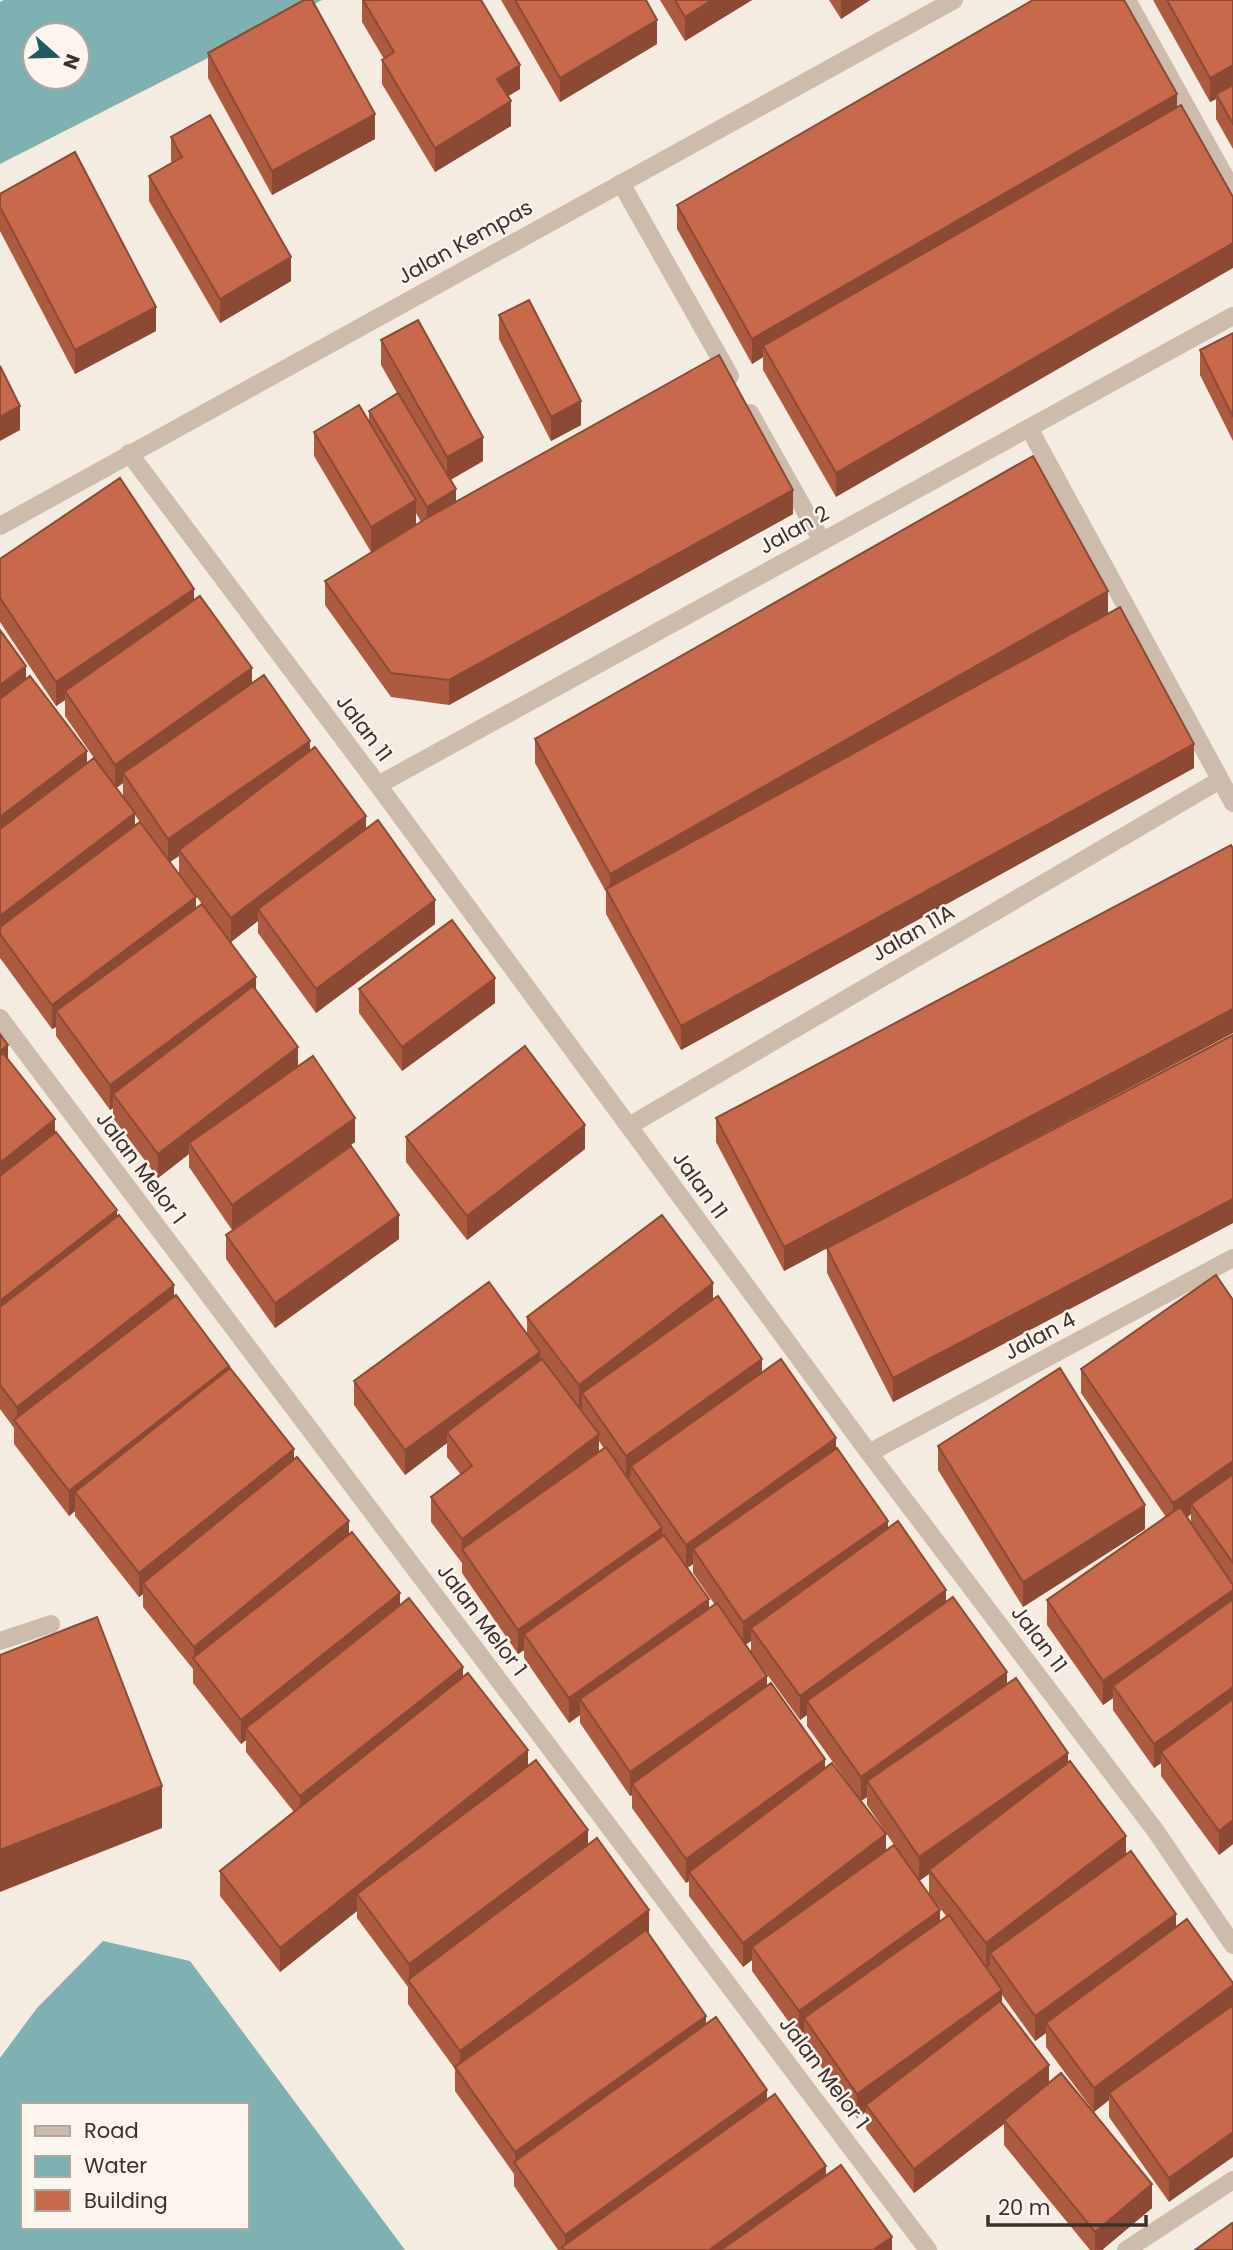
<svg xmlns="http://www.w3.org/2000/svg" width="1233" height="2250" font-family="Poppins,sans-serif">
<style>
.water{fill:#7fb0b2;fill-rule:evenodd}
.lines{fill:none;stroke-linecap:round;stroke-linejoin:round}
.lane{stroke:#cdbbac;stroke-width:18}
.street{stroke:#cdbbac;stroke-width:18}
.wall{fill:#ac5a40;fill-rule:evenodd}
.shaded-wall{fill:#8c4a34}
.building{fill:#c8694b;stroke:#8c4a34;stroke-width:2}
.labels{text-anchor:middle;stroke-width:5;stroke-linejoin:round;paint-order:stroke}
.street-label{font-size:21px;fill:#3b302b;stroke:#fbf5ee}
</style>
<rect width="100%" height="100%" fill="#f4ebe1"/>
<path class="water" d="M4,0H322L0,164V2ZM35,35H77V77H35Z
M103,1941L190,1961L405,2250H0V2058L37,2008ZM23,2105H247V2227H23Z"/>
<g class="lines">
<path class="lane" d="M1127,0L1233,191
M621,183L730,376
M750,413L822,541
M1029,428L1233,803"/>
<path class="street" d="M129,453L378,785L869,1453L1155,1830L1233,1945
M0,526L954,0
M378,785L1233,316
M0,1018L928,2250
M629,1126L1220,780
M869,1453L1233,1258
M0,1641L51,1624
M1126,2250L1233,2180"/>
</g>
<path class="wall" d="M362,0H481L520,89L508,96L511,126L435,172L382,84V60L384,59L362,22Z
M501,0H646L657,44L560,102Z
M660,0H752L685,41Z
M829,0H870L841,19Z
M1033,0L836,497L763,370V357L752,364L677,229V205Z
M1153,0H1233V149L1216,119V99L1210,102Z
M208,53L375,139L272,195L208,78Z
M171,137L291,281L220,323L149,201V176L172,163L171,161Z
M0,194L156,331L75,374L0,231Z
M499,315L581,425L551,441L499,339Z
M1233,333V441L1200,375V350Z
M381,340L483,461L450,480L456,502L793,514L449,705L391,697L325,605V581L421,522L416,513V524L371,552L314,456V432L369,421V411L397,393L381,365Z
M0,559L194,600L252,683L310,751L435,924L316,1013L258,933V921L231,942L256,991L298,1066L355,1142L232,1230L189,1167V1154L158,1178L113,1118V1108L110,1110L56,1036V1027L52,1029L0,958V630L26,680L87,764L94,758L65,716V700L56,706L0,622ZM123,783V797L116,788ZM135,815L140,822L135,825ZM179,856V874L202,904L196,909L170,862Z
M1108,614L1194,768L681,1050L606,914V892L535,763V739Z
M1233,849V1033L784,1271L716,1142V1118Z
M359,989L495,1003L402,1071L359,1013Z
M0,1034L8,1059L55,1133L117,1216L174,1297L229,1368L294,1460L349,1534L400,1606L463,1677L588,1845L649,1934L706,2024L767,2099L826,2175L892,2250H558L514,2186V2174L455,2091V2069L408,2004V1987L357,1918V1911L280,1972L220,1896V1871L294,1812L246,1752V1740L241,1744L193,1683V1669L143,1607V1594L139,1597L75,1516V1511L69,1516L14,1444V1428L0,1409Z
M1233,1035V1223L893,1402L827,1273V1248Z
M406,1137L585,1149L467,1240L406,1162Z
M226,1235L399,1239L275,1328L226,1259Z
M713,1300L762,1372L836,1449L888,1528L946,1602L1007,1684L1068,1763L1126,1854L1176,1914L1169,2202L1109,2117V2100L1094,2112L1046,2047V2033L1035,2041L1002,1995V2004L1049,2083L1152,2208L1102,2250H1090L1004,2145V2124L914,2193L866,2129V2112L857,2118L804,2042V2032L799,2036L752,1971V1960L743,1967L689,1896V1881L686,1883L632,1808V1795L630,1796L580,1723V1715L569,1723L524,1658V1650L518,1654L462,1573V1563L431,1522V1497L461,1475L447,1457V1443L405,1475L354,1405V1381L527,1334V1317ZM599,1441L604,1449L599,1452ZM693,1564V1573L715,1605L709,1609L687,1568ZM751,1641V1652L800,1720L807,1715V1726L861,1801L867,1797V1805L907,1864L886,1851L825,1768L767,1686L745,1645ZM929,1874V1894L947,1917L940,1921L919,1881Z
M1233,1300V1844L1219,1855L1161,1776V1763L1154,1768L1113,1710V1698L1103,1705L1047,1625V1600L1166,1517L1081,1393V1369ZM1191,1514V1524L1187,1518Z
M938,1446L1145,1529L1023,1607L938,1470Z"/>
<path class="shaded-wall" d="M712,0H752L685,41V17Z
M841,0H870L841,19Z
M657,20V44L560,102V78Z
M520,65V89L497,103V79Z
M1233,65V89L1216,94V99L1210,102V78Z
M1177,94V119L763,346V357L752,364V339Z
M511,101V126L435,172V148Z
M375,114V139L272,195V171Z
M1233,243V268L836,497V473Z
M291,257V281L220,323V299Z
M156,307V331L75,374V350Z
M581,401V425L551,441V417Z
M20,406V430L0,441V417Z
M483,437V461L447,482V457Z
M456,489V514L427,531V507Z
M793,490V514L449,705V680Z
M416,500V524L371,552V527Z
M194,589V613L65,691V700L56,706V682Z
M1108,591V615L610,898V874Z
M26,666V690L0,709V685Z
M252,668V693L123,773V783L115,789V765Z
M310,741V765L179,850V856L168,863V839Z
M1194,744V768L681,1050V1026Z
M87,751V775L0,841V817Z
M135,813V837L0,934V916Z
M366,816V840L258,909V921L231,942V918Z
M196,897V921L56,1011V1027L52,1029V1005Z
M435,900V924L316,1013V989Z
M256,977V1002L113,1094V1108L110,1110V1085Z
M495,978V1003L402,1071V1047Z
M1233,1009V1033L784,1271V1247Z
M8,1045V1069L0,1075V1051Z
M298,1047V1071L189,1143V1154L158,1178V1154Z
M355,1118V1142L232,1230V1205Z
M55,1119V1144L0,1187V1163Z
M585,1125V1149L467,1240V1216Z
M1233,1199V1223L893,1402V1378Z
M117,1210V1234L0,1326V1301Z
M399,1215V1239L275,1328V1303Z
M713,1283V1307L582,1393V1408L579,1410V1385Z
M174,1285V1310L17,1424V1407Z
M540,1352V1376L447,1432V1443L405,1475V1450Z
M762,1359V1383L631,1466V1477L626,1480V1456Z
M229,1366V1391L75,1492V1511L69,1516V1491Z
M599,1434V1458L462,1549V1539Z
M836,1438V1462L693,1549V1564L686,1569V1545Z
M294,1449V1474L143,1583V1594L139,1597V1573Z
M1233,1461V1485L1191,1504V1514L1173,1527V1503Z
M1145,1505V1529L1023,1607V1582Z
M349,1521V1545L194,1660V1647Z
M888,1521V1545L751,1628V1641L743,1646V1622Z
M662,1528V1553L524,1634V1650L518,1654V1630Z
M946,1590V1614L807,1701V1715L800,1720V1696Z
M1233,1590V1615L1113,1686V1698L1103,1705V1681Z
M400,1593V1617L246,1728V1740L241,1744V1720Z
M709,1599V1624L580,1699V1715L569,1723V1698Z
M463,1667V1691L300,1820V1796Z
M1007,1672V1697L867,1781V1797L861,1801V1777Z
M767,1676V1701L632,1784V1795L630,1796V1772Z
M1233,1687V1711L1161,1752V1763L1154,1768V1744Z
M528,1750V1774L357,1894V1911L280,1972V1948Z
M1068,1753V1778L929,1870V1874L919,1881V1857Z
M825,1759V1783L689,1872V1881L686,1883V1859Z
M162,1786V1828L0,1892V1850Z
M1233,1820V1844L1219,1855V1831Z
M588,1830V1854L409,1981V1964Z
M886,1834V1858L752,1947V1960L743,1967V1943Z
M1126,1836V1860L990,1953V1965L986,1968V1943Z
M649,1910V1935L460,2075V2051Z
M940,1910V1934L804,2018V2032L799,2036V2011Z
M1176,1914V1938L1046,2023V2033L1035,2041V2016Z
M1233,1985V2009L1109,2093V2100L1094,2112V2088Z
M1002,1990V2014L866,2105V2112L857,2118V2094Z
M706,2016V2040L515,2164V2152Z
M1049,2065V2089L1004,2120V2124L914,2193V2169Z
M767,2090V2114L565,2250V2235Z
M1233,2132V2157L1169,2202V2178Z
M826,2166V2190L743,2250H709Z
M1152,2184V2208L1102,2250H1095V2232Z
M892,2237V2250H873Z"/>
<path class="building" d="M304,0H312L375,114L272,171L208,53Z
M363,0H481L520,65L497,79L511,101L435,148L382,60L394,52Z
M515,0H646L657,20L560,78Z
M675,0H712L685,17Z
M1033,0H1124L1177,94L752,339L677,205Z
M1167,0H1233V65L1210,78Z
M1233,85V124L1216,94Z
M1181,105L1233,197V243L836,473L763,346Z
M210,115L291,257L220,299L149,176L182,157L171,137Z
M75,152L156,307L75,350L0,207V194Z
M529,300L581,401L551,417L499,315Z
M418,320L483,437L447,457L381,340Z
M1233,333V417L1200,350Z
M719,355L793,490L449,680L391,673L325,581L427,518Z
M0,366L20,406L0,417Z
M398,393L456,489L427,507L369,411Z
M359,405L416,500L371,527L314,432Z
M1033,456L1108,591L610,874L535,739Z
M120,478L194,589L56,682L0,598V559Z
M200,596L252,668L115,765L65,691Z
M1120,607L1194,744L681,1026L606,889Z
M0,630L26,666L0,685Z
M264,675L310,741L168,839L123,773Z
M30,676L87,751L0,817V699Z
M315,747L366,816L231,918L179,850Z
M94,758L135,813L0,916V829Z
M378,820L435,900L316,989L258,909Z
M140,822L196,897L52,1005L0,934V927Z
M1231,845L1233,849V1009L784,1247L716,1118Z
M202,904L256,977L110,1085L56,1011Z
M452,920L495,978L402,1047L359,989Z
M253,986L298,1047L158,1154L113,1094Z
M0,1034L8,1045L0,1051Z
M1233,1035V1199L893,1378L827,1248Z
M525,1046L585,1125L467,1216L406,1137Z
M3,1053L55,1119L0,1163V1056Z
M313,1056L355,1118L232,1205L189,1143Z
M56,1132L117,1210L0,1301V1176Z
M351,1146L399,1215L275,1303L226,1235Z
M119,1215L174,1285L17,1407L0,1385V1307Z
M662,1215L713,1283L579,1385L527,1317Z
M1216,1275L1233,1300V1461L1173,1503L1081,1369Z
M489,1282L540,1352L405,1450L354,1381Z
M176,1295L229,1366L69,1491L14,1420Z
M718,1296L762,1359L626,1456L582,1393Z
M542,1359L599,1434L462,1539L431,1497L472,1466L447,1432Z
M781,1359L836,1438L686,1545L631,1466Z
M230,1368L294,1449L139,1573L75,1492Z
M1060,1368L1145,1505L1023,1582L938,1446Z
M606,1447L662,1528L518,1630L462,1549Z
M837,1448L888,1521L743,1622L693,1549Z
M297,1457L349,1521L194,1647L143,1583Z
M1233,1474V1563L1191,1504Z
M1180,1507L1233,1585V1590L1103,1681L1047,1600Z
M898,1521L946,1590L800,1696L751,1628Z
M352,1532L400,1593L241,1720L193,1658Z
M664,1535L709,1599L569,1698L524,1634Z
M953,1597L1007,1672L861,1777L807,1701Z
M409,1598L463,1667L300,1796L246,1728Z
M1233,1599V1687L1154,1744L1113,1686Z
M717,1603L767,1676L630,1772L580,1699Z
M97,1617L162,1786L0,1850V1655Z
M468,1673L528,1750L280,1948L220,1871Z
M1016,1678L1068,1753L919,1857L867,1781Z
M771,1683L825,1759L686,1859L632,1784Z
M1233,1699V1820L1219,1831L1161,1752Z
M536,1760L588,1830L409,1964L357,1894Z
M1070,1761L1126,1836L986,1943L929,1870Z
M832,1763L886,1834L743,1943L689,1872Z
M597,1838L649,1910L460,2051L408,1980Z
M894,1845L940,1910L799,2011L752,1947Z
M1131,1851L1176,1914L1035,2016L990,1953Z
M949,1915L1002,1990L857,2094L804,2018Z
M1187,1919L1233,1983V1985L1094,2088L1046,2023Z
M646,1930L706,2016L515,2152L455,2067Z
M1000,2001L1049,2065L914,2169L866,2105Z
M1233,2005V2132L1169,2178L1109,2093Z
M716,2017L767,2090L565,2235L514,2162Z
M1061,2073L1152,2184L1095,2232L1004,2120Z
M775,2094L826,2166L709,2250H564L562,2247Z
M841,2165L892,2237L873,2250H721Z
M1232,2223L1233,2225V2250H1195Z"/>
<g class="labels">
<g class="street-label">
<text transform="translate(465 242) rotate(-29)" y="7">Jalan Kempas</text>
<text transform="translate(794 530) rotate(-29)" y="7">Jalan 2</text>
<text transform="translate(364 728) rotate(53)" y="7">Jalan 11</text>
<text transform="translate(913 933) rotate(-30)" y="7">Jalan 11A</text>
<text transform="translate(141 1168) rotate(53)" y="7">Jalan Melor 1</text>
<text transform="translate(700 1185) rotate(54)" y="7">Jalan 11</text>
<text transform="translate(1040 1336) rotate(-28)" y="7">Jalan 4</text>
<text transform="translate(482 1620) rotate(53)" y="7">Jalan Melor 1</text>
<text transform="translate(1039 1639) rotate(53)" y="7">Jalan 11</text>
<text transform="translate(824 2073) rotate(53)" y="7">Jalan Melor 1</text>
</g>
</g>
<rect x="21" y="2103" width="228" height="126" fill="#fbf5ee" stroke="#aea6a0" stroke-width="2"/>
<rect x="35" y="2126" width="35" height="10" fill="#cdbbac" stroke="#aea6a0" stroke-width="2"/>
<text x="84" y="2138" font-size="21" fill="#3b302b">Road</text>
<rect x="35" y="2156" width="35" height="21" fill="#7fb0b2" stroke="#aea6a0" stroke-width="2"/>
<text x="84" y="2173" font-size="21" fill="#3b302b">Water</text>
<rect x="35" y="2190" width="35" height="21" fill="#c8694b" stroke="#aea6a0" stroke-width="2"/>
<text x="84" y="2208" font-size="21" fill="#3b302b">Building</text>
<g transform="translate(56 56) rotate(110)"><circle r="33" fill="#fbf5ee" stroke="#aea6a0" stroke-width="2"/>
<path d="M0-5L12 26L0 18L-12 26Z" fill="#1f5a5e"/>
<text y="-10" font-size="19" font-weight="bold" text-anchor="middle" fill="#3b302b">N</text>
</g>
<path d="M988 2215v10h158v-10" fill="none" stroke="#3b302b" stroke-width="3.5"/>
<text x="998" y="2215" font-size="21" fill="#3b302b" stroke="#fbf5ee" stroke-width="5" paint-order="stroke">20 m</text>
</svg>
